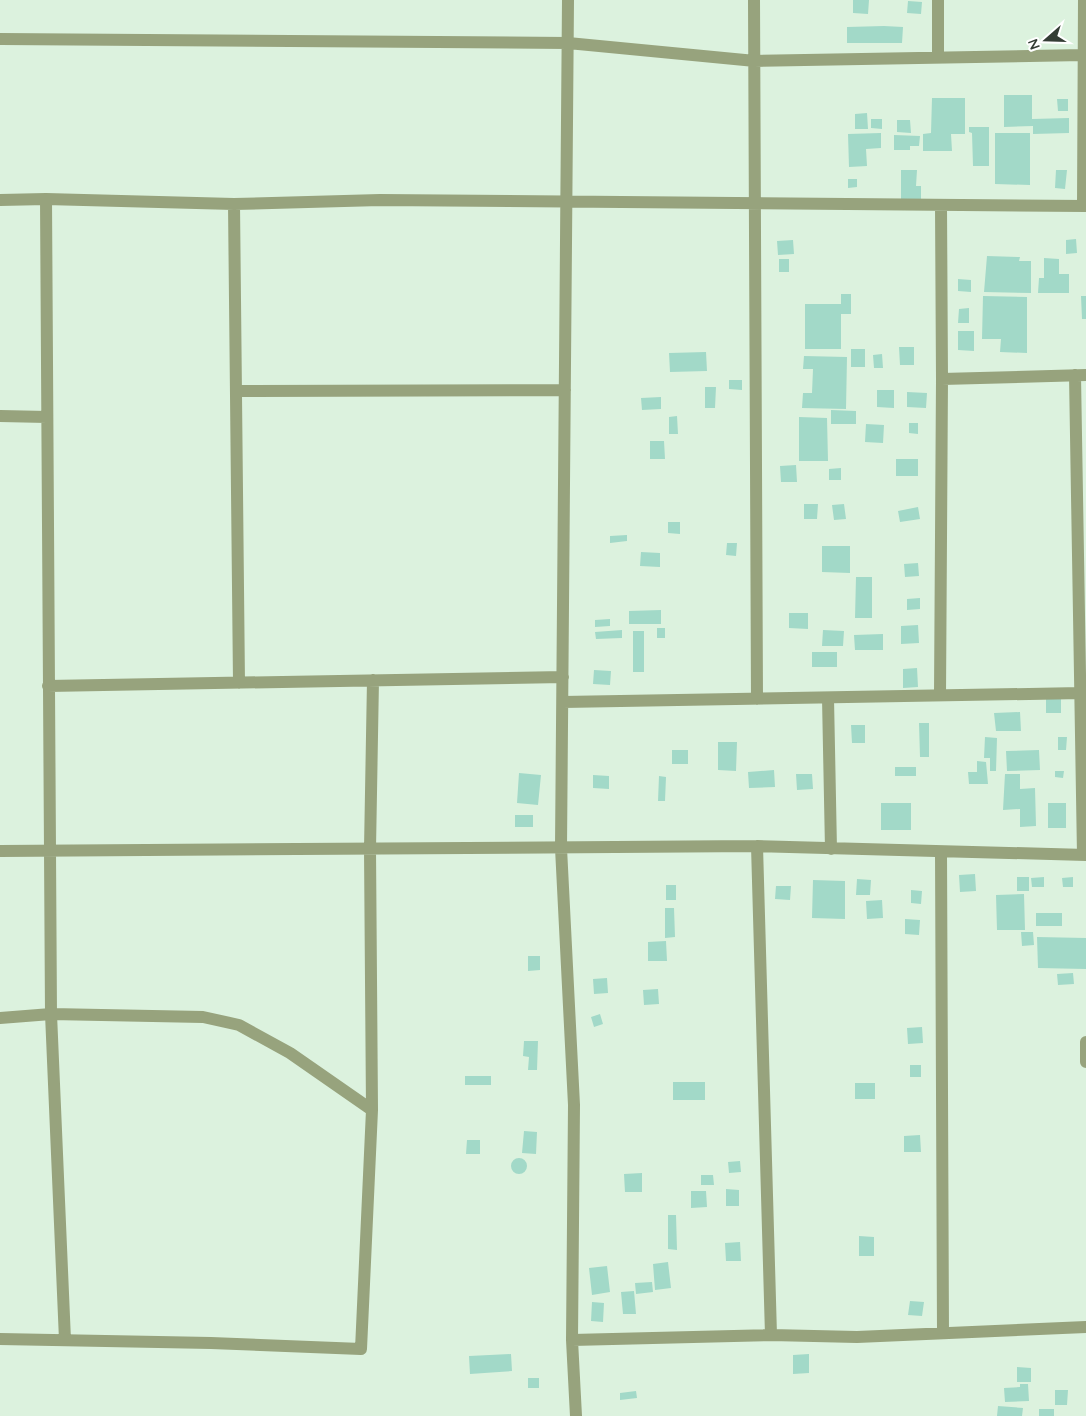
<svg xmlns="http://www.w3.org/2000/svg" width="1086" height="1416" font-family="Quicksand,sans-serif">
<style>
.building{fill:#a2d9c8}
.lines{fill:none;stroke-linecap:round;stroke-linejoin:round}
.minor{stroke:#97a37d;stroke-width:12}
</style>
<rect width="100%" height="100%" fill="#dcf2de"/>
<path class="building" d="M853,0H869L868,14L853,13Z
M908,1L922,2L921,14L907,13Z
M884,26L903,27L902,43H847V27Z
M1004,95H1032V119L1069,118V133L1033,134V126L1004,127Z
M932,98H965V134H951L952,151H923V134L931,133Z
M1057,99H1068V111H1058Z
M867,113L868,129H855V114Z
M871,119H882V129L871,128Z
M897,120H910L911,133L897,132Z
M969,127H989V166H973L972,133L969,132Z
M881,133V148L866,149L867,166L849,167L848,134Z
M995,133H1030V185L995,184Z
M894,135L920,136L919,146H910V150H894Z
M901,170H917L916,186H921V202H901Z
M1056,170H1067L1065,189L1055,188Z
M848,179H857V187L848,188Z
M1076,239L1077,253L1066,254V240Z
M793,240L794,254L778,255L777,241Z
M987,256L1020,257L1019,261H1031V293L984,292Z
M1044,258L1059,259V274H1069V293H1038L1039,278H1044Z
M779,259H789V272H779Z
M958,279L971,280V292L958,291Z
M841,294H851V314H841V349H805V304H841Z
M983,296L1027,297V353L1000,352L1001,339H982Z
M1081,296H1086V319H1082Z
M969,308V323H958L959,309Z
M958,331H974V351L958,350Z
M899,347H914V365H900Z
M851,349H865V367H851Z
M706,352L707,371L670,372L669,353Z
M882,354L883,368H874L873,355Z
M804,356L847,357L846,409L802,408L803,393H812L813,369H803Z
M729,380H742V390L729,389Z
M705,387H716L715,408H705Z
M877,390H894V408L877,407Z
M907,392L927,393L926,408L907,407Z
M661,397V409L642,410L641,398Z
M831,410L856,411V424H831Z
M677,416L678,434H669V417Z
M799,417L827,418L828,461H799Z
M909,423H918V434L909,433Z
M866,424L884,425L883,443L865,442Z
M650,441H664L665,459H650Z
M896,459H918V476H896Z
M796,465L797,482H781L780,466Z
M841,468V480H829V469Z
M804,504H818L817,519H804Z
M844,504L846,519L834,520L832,505Z
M918,507L920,519L900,522L898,511Z
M668,522H680V534L668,533Z
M627,535V541L610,543V536Z
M727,543H737L736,556L726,555Z
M822,546H850V573L822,572Z
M641,552L660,553V567L640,566Z
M918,563L919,576L905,577L904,564Z
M856,577H872V618H855Z
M920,598V609L907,610V599Z
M661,610V624H629V611Z
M789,613H808V629L789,628Z
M610,619V626L595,627V620Z
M918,625L919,643L901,644V626Z
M657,628H665V638H657Z
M622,630V638L596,639L595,632Z
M823,630L844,631L843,646H822Z
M633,631H644V672H633Z
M883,634V650H855L854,635Z
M812,652H837V667H812Z
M917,668L918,687L903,688V669Z
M594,670L611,671L610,685L593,684Z
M1046,697H1061V713H1046Z
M1020,712L1021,731H996L994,713Z
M919,723H929V757H920Z
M851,725H865V743H852Z
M985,737L997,738L996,771H990V758H984Z
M1058,737H1067L1066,750H1058Z
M718,742H737L736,771L718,770Z
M672,750H688V764H672Z
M1039,750L1040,770L1007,771L1006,751Z
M977,761L986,762L988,784H969L968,772H977Z
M895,767H916V776H895Z
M774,770L775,787L749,788L748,772Z
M1055,771H1064L1063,778L1055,777Z
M519,773L541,775L538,805L517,803Z
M796,774H812L813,789L797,790Z
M1005,774H1020V789L1035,788L1036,826L1020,827V809L1003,810Z
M593,775L609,776V789L593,788Z
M659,776L666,777L665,801H658Z
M881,803H911V830H881Z
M1048,803H1066V828H1048Z
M515,815H533V827H515Z
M975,874L976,891L960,892L959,875Z
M1017,877H1029V891H1017Z
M1044,877V887H1032L1031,878Z
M1073,877V887H1063L1062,878Z
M857,879L871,880L870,895H856Z
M813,880L845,881V919L812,918Z
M666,885H676V900H666Z
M776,886H791L790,900L775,899Z
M911,890L922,891L921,904L911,903Z
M1024,894L1025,930H997L996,895Z
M882,900L883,918L867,919L866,901Z
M665,908H674L675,937L665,938Z
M1036,913H1062V926H1036Z
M905,919L920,920L919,935L905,934Z
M1021,932H1033L1034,945L1022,946Z
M1037,937L1086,938V969L1038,968Z
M666,941L667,961H648V942Z
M528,956H540V970L528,971Z
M1073,973L1074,984L1058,985L1057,974Z
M607,978L608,993L594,994L593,979Z
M658,989L659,1004L644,1005L643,990Z
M600,1014L603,1024L594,1027L591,1017Z
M922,1027L923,1043L908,1044L907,1028Z
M524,1041H538L537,1070H528L529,1057L523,1056Z
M910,1065H921V1077H910Z
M465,1076H491V1085H465Z
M673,1082H705V1100H673Z
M855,1083H875V1099H855Z
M524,1131L537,1132L536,1154L522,1153Z
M920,1135L921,1152H904V1136Z
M467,1140H480V1154H466Z
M511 1166a8 8 0 1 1 16 0a8 8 0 1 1-16 0Z
M740,1161L741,1172L729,1173L728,1162Z
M642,1173V1192H625L624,1174Z
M701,1175H713L714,1185H701Z
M726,1189L739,1190V1206H726Z
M691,1191H706L707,1207L691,1208Z
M668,1215H676L677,1250L668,1249Z
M859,1236L874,1237V1256H859Z
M740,1242L741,1261H726L725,1243Z
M668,1262L671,1288L655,1290L653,1264Z
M607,1266L610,1292L592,1295L589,1268Z
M652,1282L653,1292L636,1294L635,1283Z
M634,1291L636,1314H623L621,1292Z
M910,1301L924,1302L922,1316L908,1315Z
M592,1302L604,1303L603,1322L591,1321Z
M511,1354L512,1371L470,1374L469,1356Z
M809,1354V1373L793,1374V1355Z
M1017,1367L1031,1368V1382H1017Z
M528,1378H539V1388H528Z
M1020,1384H1028L1029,1401L1005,1402L1004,1388L1020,1387Z
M1055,1390H1068L1067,1405H1055Z
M636,1391L637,1398L620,1400V1393Z
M998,1406L1023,1408L1022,1416H997Z
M1039,1409H1054V1416H1039Z"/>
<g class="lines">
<path class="minor" d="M568,0L561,848L574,1105L572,1340L576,1416
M754,0L757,699
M938,0V57
M0,39L568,43L755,61L1083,55
M46,199L51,1014L65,1340
M0,200L46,199L234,204L380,200L1086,206
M234,204L239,683
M1083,206L1084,0
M1075,375L1083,855
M942,379L1086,375
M237,391L565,390
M0,416L47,417
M48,686L563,677
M940,695L942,379L941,206
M828,698L831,849
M563,702L1081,693
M757,846L771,1335
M0,851L757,846L1086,855
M941,852L943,1333
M0,1018L51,1014L203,1017L239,1025L290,1053L372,1110
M1086,1042V1062
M0,1339L211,1343L361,1349L372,1110L370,849L373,680
M572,1340L771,1335L857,1337L1086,1327"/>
</g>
<g transform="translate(1046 40) rotate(250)" stroke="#ffffff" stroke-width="4" paint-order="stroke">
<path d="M0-4L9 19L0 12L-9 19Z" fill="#343d35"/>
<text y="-8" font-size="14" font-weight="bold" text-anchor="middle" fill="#343d35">N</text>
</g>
</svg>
